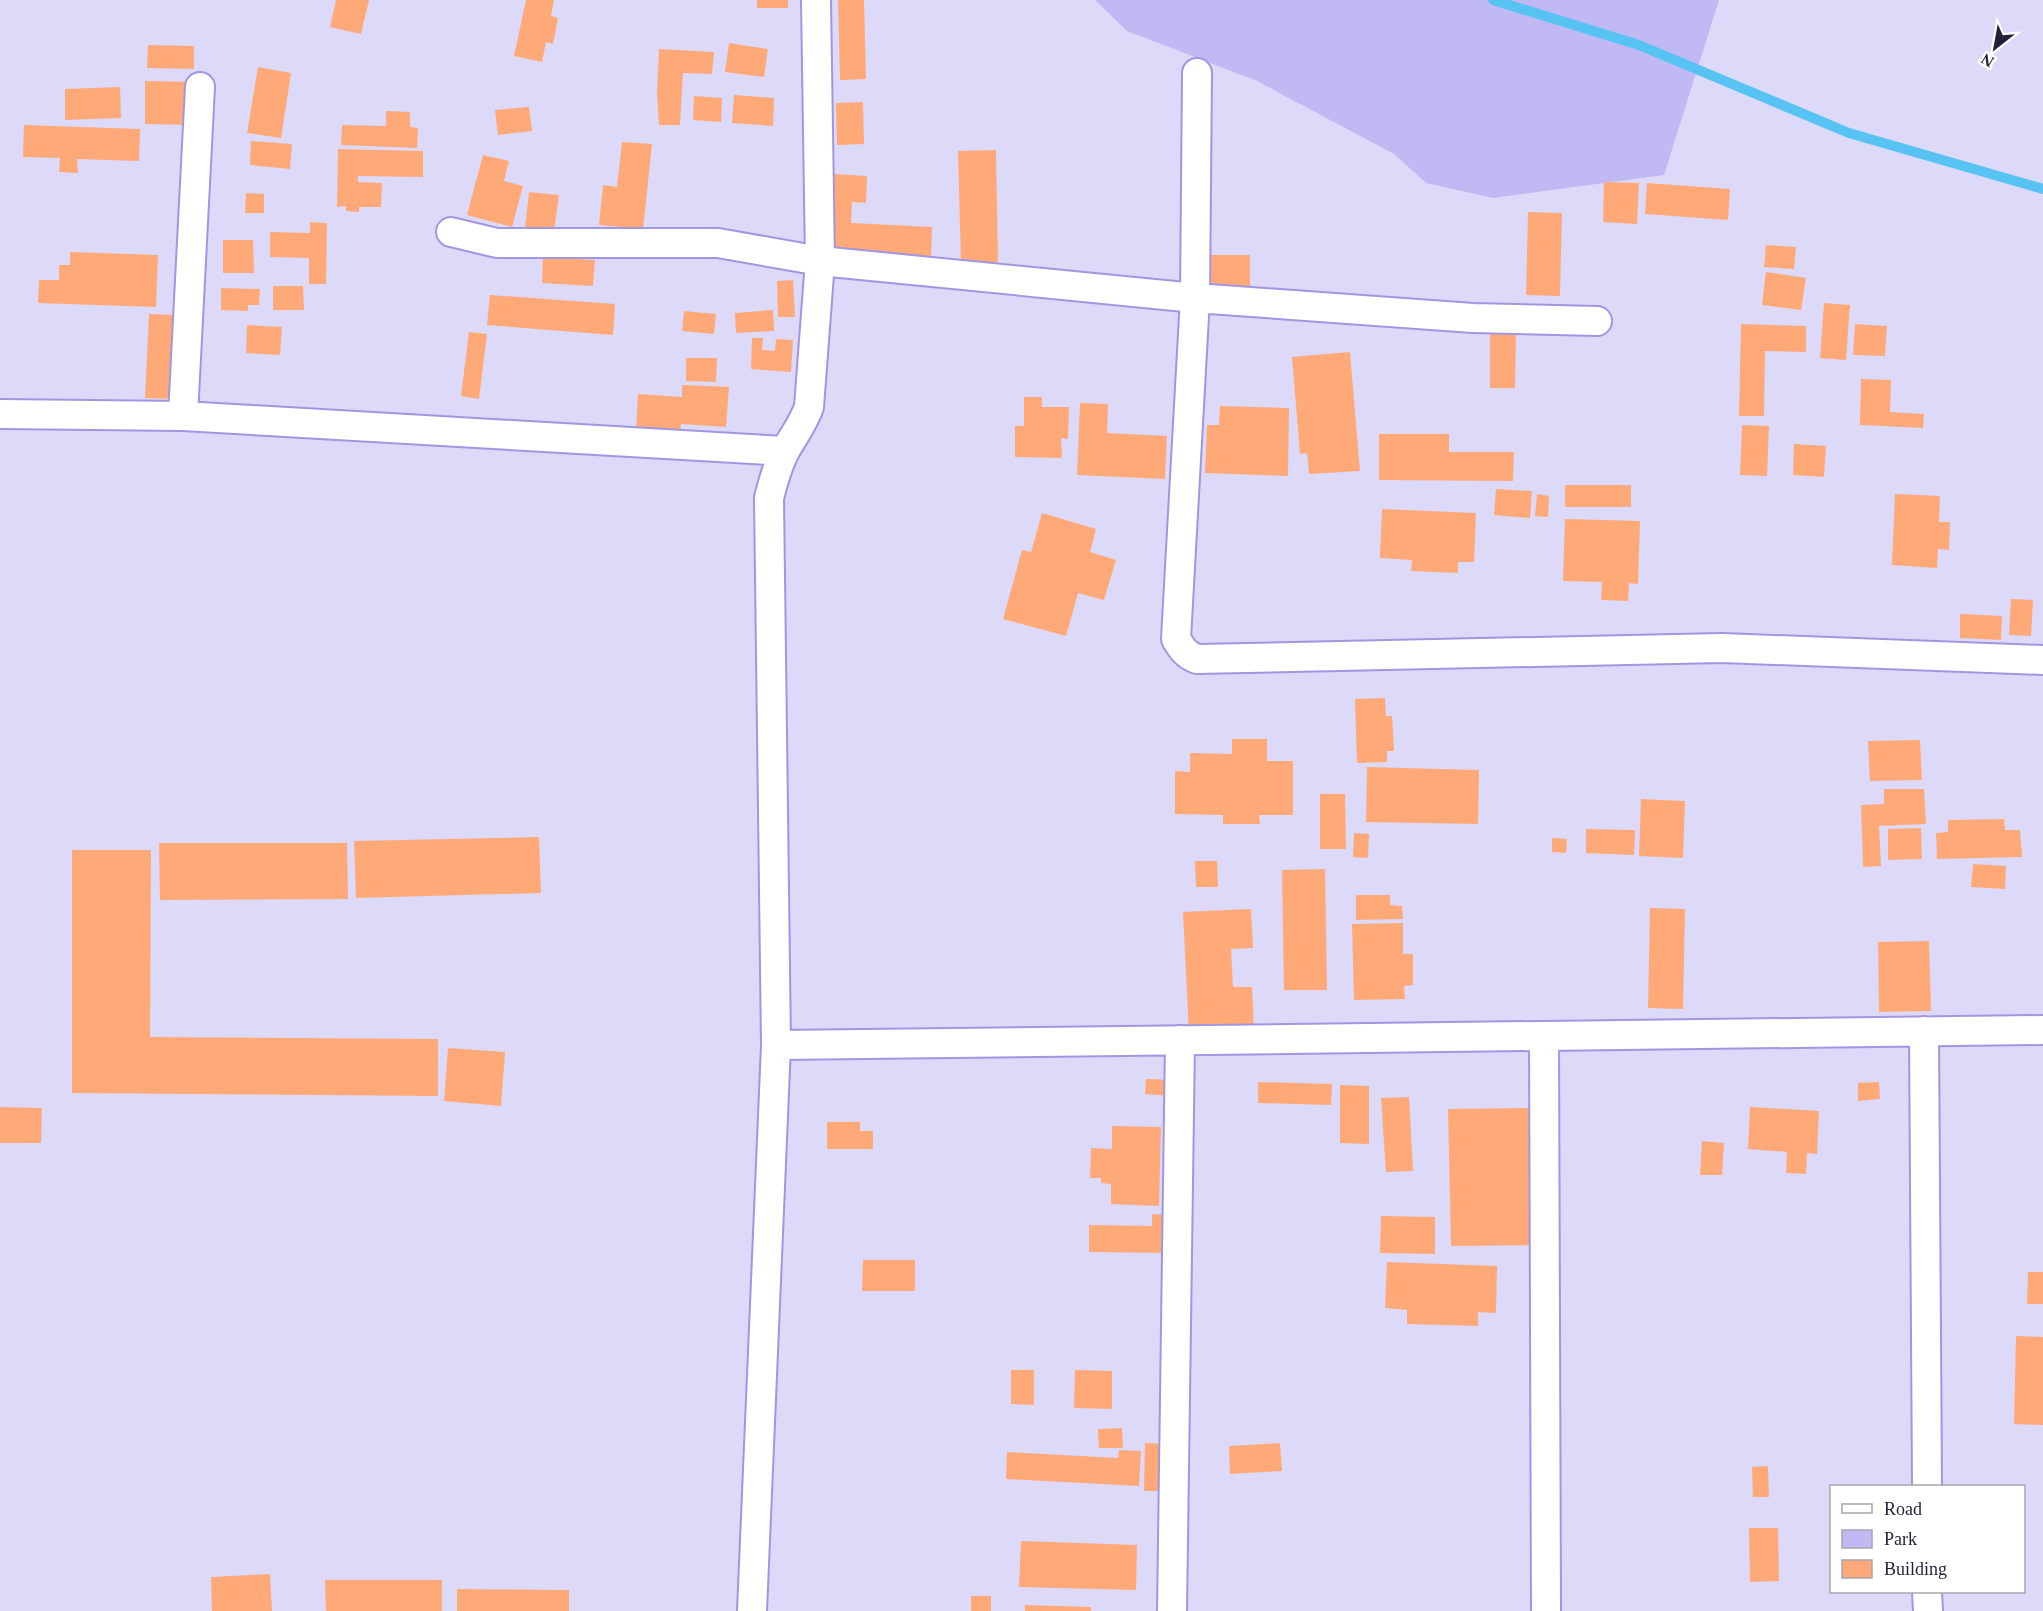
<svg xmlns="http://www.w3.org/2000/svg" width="2043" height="1611" font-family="Georgia,serif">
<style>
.green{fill:#c0b9f4}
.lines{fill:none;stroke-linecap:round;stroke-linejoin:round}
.stream{stroke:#56c3f3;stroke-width:10}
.building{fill:#ffa978}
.street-casing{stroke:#a196e1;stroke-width:32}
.street{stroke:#fff;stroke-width:28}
</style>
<rect width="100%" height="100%" fill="#ddd9f9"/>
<path class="green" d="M1095,0H1719L1664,175L1493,198L1426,183L1394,154L1257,81L1127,31Z"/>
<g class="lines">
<path class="stream" d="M1493,0L1639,45L1849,133L2043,189"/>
</g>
<path class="building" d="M336,0H369L361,34L330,27Z
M526,0H554L551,16L558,18L553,44L546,42L542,62L514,56Z
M757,0H788V8H757Z
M838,0H864L866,79L840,80Z
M729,43L768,49L764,77L725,72Z
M148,45L194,46V69L147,68Z
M659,49L714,52L712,74L683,73L680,125H659L657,95Z
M258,67L291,73L281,138L247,133Z
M145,81L195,82L194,125L145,124Z
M120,87L121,118L65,120V89Z
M734,95L774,98L773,126L732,123Z
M694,96L722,98L721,122L693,120Z
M863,102L864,144L837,145L836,103Z
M529,107L532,131L498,135L495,110Z
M386,111L410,112V127L418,128L417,148L341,145L342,125L386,126Z
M24,125L140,129L139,161L77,159L78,173L59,172L60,158L23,157Z
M251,141L292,144L290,169L250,165Z
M622,142L652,144L643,229L599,225L603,185L617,187Z
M338,149L423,151V177L358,176V182L382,183L381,207H359V212L346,211V206L337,207Z
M996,150L998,263L961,264L958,151Z
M483,155L509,161L504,181L523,186L512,227L467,215Z
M834,174L867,176L866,203L852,202L851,223L932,227L931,259L830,253Z
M1604,182L1639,183L1637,224L1603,222Z
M1647,183L1730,189L1728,220L1645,214Z
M529,192L559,195L554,231L525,227Z
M246,193L264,194V213H245Z
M1528,212L1562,213L1560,296L1526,295Z
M310,222L327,223L326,284H309V258L270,257V232L310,233Z
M223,240H253L254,273H223Z
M1766,245L1796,247L1794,269L1764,267Z
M70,252L158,255L156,307L38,303L39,280H59V265H70Z
M1209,255H1250V288H1209Z
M543,257L595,260L593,286L542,283Z
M1766,272L1806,278L1801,310L1762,305Z
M793,280L795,317H778L777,281Z
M273,286H303L304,310H273Z
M221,288L260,289L259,305H248V311L221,310Z
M490,295L615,304L613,335L487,325Z
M1824,303L1850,305L1846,360L1820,358Z
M773,310L774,331L736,333L735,313Z
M684,311L716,314L714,334L682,331Z
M149,314L176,315L173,399L145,398Z
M1741,324L1806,326V352L1765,351L1764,416H1739Z
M1855,324L1887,326L1885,356L1853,355Z
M247,325L282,327L280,355L246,353Z
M1490,330L1516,331L1515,388H1490Z
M469,332L487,334L479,399L461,396Z
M752,338H763L762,350L775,351L776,339L793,340L791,372L751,369Z
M1350,352L1360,471L1309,474L1307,453L1300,454L1292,357Z
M686,358H717L716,382L686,381Z
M1861,379L1891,380L1890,412L1924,414L1923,428L1860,425Z
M682,385L729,387L726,427L681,424L680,433L636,431L638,394L682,397Z
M1024,397H1042V407H1069L1068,439L1061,438L1062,458L1015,457V426H1024Z
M1080,403L1108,404L1107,433L1167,436L1165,479L1077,475Z
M1220,406L1289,408L1288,476L1205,473L1207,425H1219Z
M1742,425L1769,426L1767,476L1740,475Z
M1379,434H1449V452H1514L1513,481L1379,480Z
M1794,444L1826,446L1824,477L1793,475Z
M1565,485H1631V507H1565Z
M1496,489L1532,491L1530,518L1494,515Z
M1537,494L1549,496L1548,517L1535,516Z
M1895,494L1940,496L1939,522H1950L1949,550L1938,549L1937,568L1892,565Z
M1382,509L1476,513L1474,562H1458V573L1411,571L1412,560L1380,558Z
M1042,513L1096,529L1090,552L1116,560L1104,600L1078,593L1066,636L1003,619L1022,550L1031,552Z
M1565,519L1640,521L1638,584L1629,583L1628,601L1601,600L1602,582L1563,581Z
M2011,599L2033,600L2031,636L2009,635Z
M1960,614L2002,616L2001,640L1960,638Z
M1385,698L1386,716H1392L1394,751H1387V762L1357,763L1355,699Z
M1232,739H1267V761H1293V815H1259L1260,824H1223V815L1175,814V771L1190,772V753L1232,754Z
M1920,740L1922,780L1870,781L1868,741Z
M1367,767L1479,770L1478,824L1366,822Z
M1884,789H1924L1926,824L1879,826L1881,866L1863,867L1861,805L1884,804Z
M1320,794H1345L1346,849H1320Z
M1641,799L1685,801L1683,858L1639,856Z
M2004,819L2005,830H2020L2022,857L1937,859L1936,833L1948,832V820Z
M1921,828L1922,859L1888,860V829Z
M1586,829L1635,830L1634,855L1586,853Z
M1354,833L1369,834L1368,858L1353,857Z
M539,837L541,893L356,898L354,841Z
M1552,838L1567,839L1566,853L1552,852Z
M159,843H347L348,899L160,900Z
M72,850H151L150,1037L438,1039V1096L72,1093Z
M1195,861H1217L1218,887H1196Z
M1973,864L2006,866L2005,889L1971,887Z
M1325,869L1327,990H1284L1282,870Z
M1356,895H1390V905L1402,906L1403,919L1356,920Z
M1650,908L1685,909L1683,1009L1648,1008Z
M1251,909L1253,948L1231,949L1233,987H1252L1254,1030L1189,1032L1183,912Z
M1403,923V954H1413V985L1404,986L1405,999L1354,1000L1352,924Z
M1929,941L1931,1011L1879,1012L1878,942Z
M448,1048L505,1052L501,1106L444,1101Z
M1146,1079L1172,1080L1171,1096L1145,1094Z
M1258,1082L1332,1084L1331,1105L1258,1103Z
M1879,1082L1880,1099L1858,1101V1083Z
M1340,1085L1369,1086V1144L1340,1143Z
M1409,1097L1413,1171L1386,1172L1381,1098Z
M0,1107L42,1108L41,1143H0Z
M1750,1107L1819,1111L1817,1154L1807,1153L1806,1174L1786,1173L1787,1152L1748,1149Z
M1537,1108L1539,1245L1451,1246L1448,1109Z
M827,1122H860V1131H873V1149H827Z
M1112,1126L1161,1127L1159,1206L1111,1204V1184L1101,1183V1178H1090L1091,1148L1112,1149Z
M1702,1141L1724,1143L1722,1175H1700Z
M1152,1214L1170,1215L1169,1253L1089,1252V1225L1152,1226Z
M1381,1216L1435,1217V1254L1380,1253Z
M863,1260H915V1291H862Z
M1387,1262L1497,1266L1496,1313L1478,1312V1326L1407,1324V1310L1385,1308Z
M2028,1272H2043V1304H2027Z
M2016,1336L2043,1337V1425L2014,1424Z
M1011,1370H1034V1405L1011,1404Z
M1075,1370L1112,1371V1409L1074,1408Z
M1122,1428L1123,1448H1099L1098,1429Z
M1145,1443L1166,1444L1165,1477H1158V1491H1144Z
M1280,1443L1282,1471L1230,1474L1229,1446Z
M1119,1450L1141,1451L1139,1486L1006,1479L1007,1452L1118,1458Z
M1768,1466L1769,1497H1753L1752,1467Z
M1749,1528H1778L1779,1581L1750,1582Z
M1021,1541L1137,1545L1136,1590L1019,1587Z
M270,1574L272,1611H212L211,1577Z
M325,1580H442V1611H326Z
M457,1589L569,1590V1611H457Z
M971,1596H991V1611H971Z
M1025,1605L1091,1607V1611H1025Z"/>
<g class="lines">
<g class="street-casing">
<path id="street" d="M1197,73L1195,298L1176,639C1182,649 1186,655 1197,659L1722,648L2043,660
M451,232L497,243H718L820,261L816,0
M0,414L183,416L785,451
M183,416L200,87
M1924,1031L1927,1486
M1544,1036L1546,1611
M776,1045L2043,1030
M1927,1592L1928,1611
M752,1611L776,1045L769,498C773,482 777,467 784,453C793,436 802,426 809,407L820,261L1195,298L1473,318L1597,321
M1172,1611L1180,1040"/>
</g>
<use href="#street" class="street"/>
</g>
<rect x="1830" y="1485" width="195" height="108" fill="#ffffff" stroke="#a7a5b1" stroke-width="1.5"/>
<rect x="1842" y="1504" width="30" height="9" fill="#ffffff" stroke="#a7a5b1" stroke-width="1.5"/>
<text x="1884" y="1515" font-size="18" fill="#241e3b">Road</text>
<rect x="1842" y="1530" width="30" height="18" fill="#c0b9f4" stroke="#a7a5b1" stroke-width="1.5"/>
<text x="1884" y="1545" font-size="18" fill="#241e3b">Park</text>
<rect x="1842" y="1560" width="30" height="18" fill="#ffa978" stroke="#a7a5b1" stroke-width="1.5"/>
<text x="1884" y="1575" font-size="18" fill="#241e3b">Building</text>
<g transform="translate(1995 48) rotate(211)" stroke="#ffffff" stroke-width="4.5" paint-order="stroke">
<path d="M0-4.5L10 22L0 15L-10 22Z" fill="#241e3b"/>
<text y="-9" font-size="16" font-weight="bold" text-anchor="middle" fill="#241e3b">N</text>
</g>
</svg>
